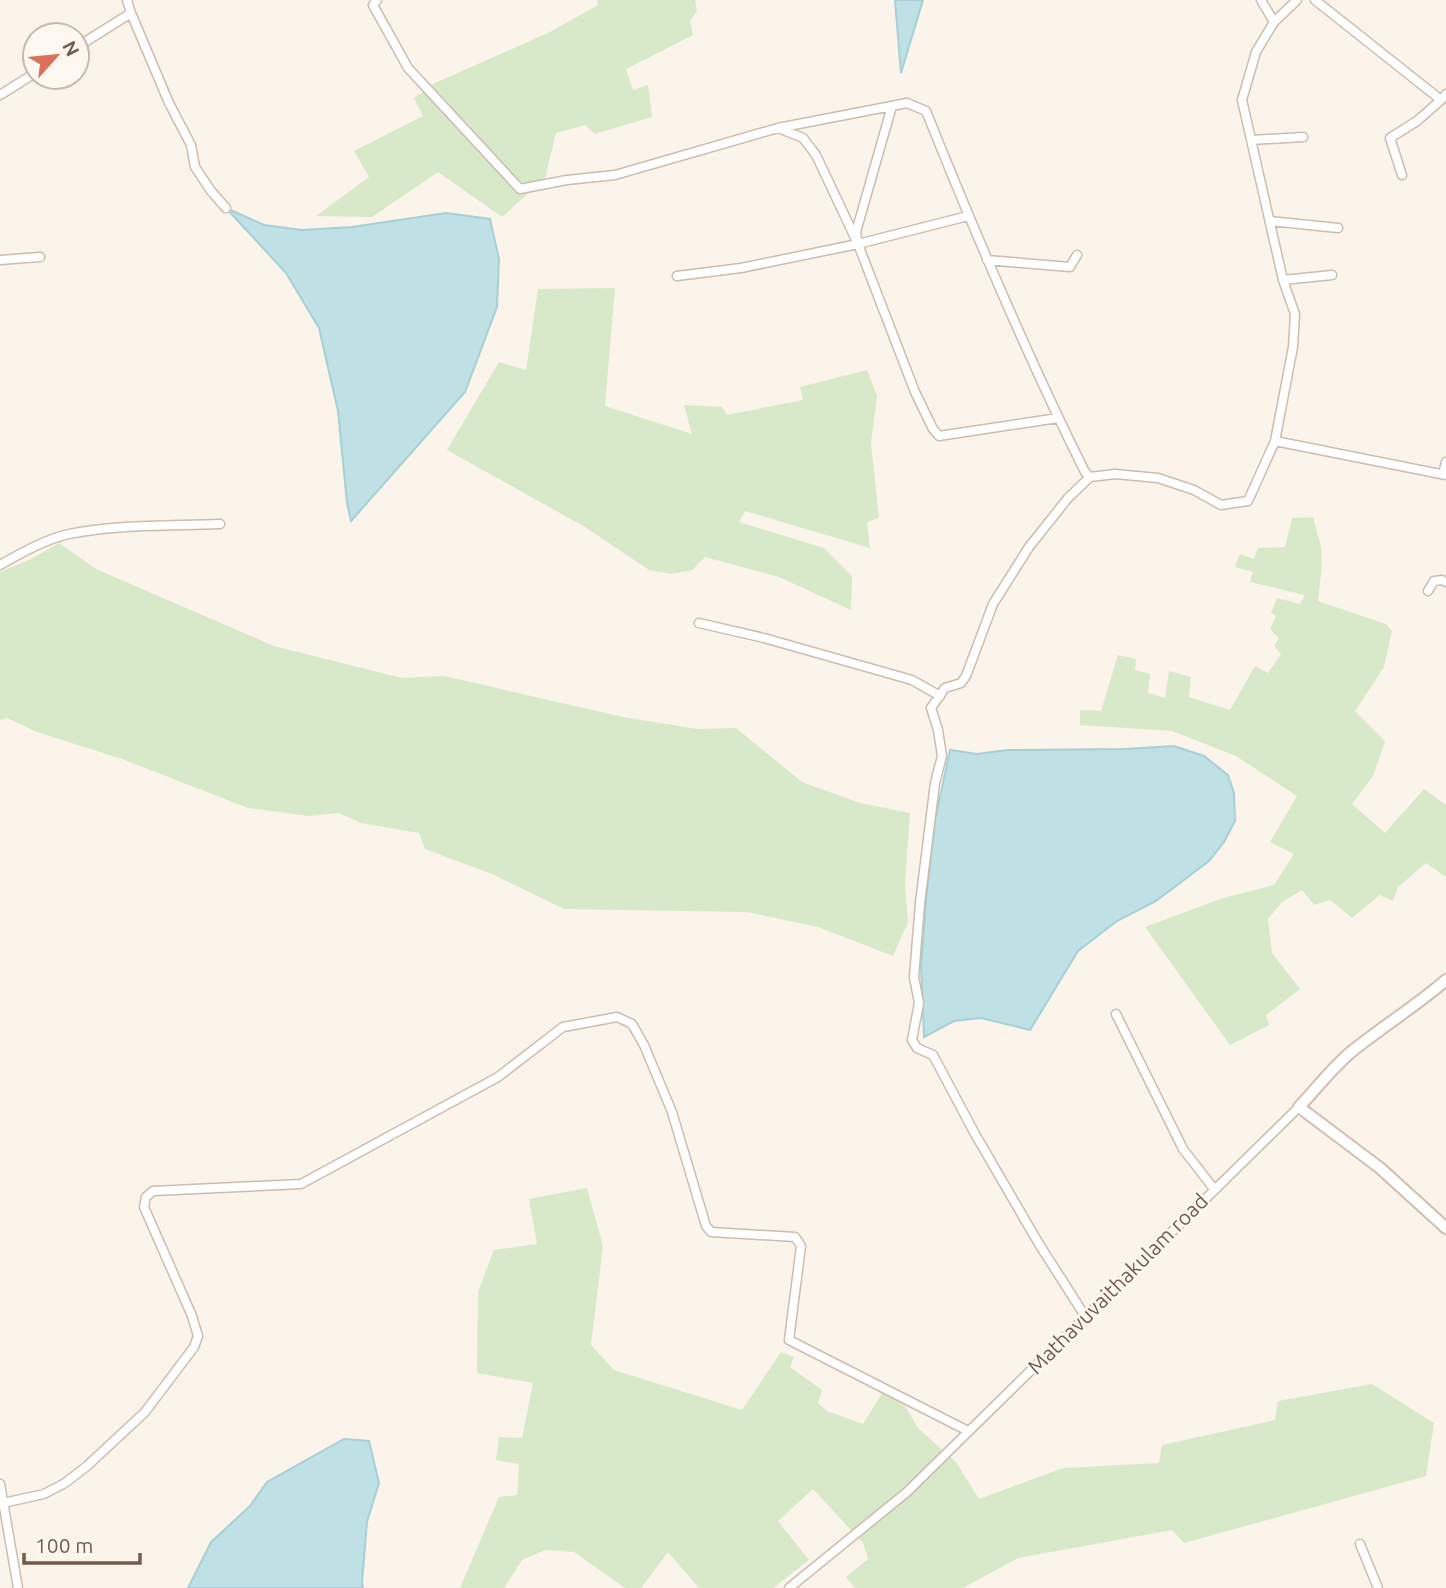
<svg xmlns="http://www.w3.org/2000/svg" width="1446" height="1588" font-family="Ubuntu,sans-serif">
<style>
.green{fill:#d7e9c9}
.water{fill:#bfe0e4;stroke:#a6d0d5;stroke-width:2}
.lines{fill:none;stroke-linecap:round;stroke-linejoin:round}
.street-casing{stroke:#cdbcb0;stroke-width:11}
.secondary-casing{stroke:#d2beb1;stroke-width:14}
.street{stroke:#fff;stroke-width:8}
.secondary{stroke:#fff;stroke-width:10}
.labels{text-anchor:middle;stroke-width:5;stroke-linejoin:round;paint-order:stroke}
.street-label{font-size:21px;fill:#755b4f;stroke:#fef8f1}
</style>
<rect width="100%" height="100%" fill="#fbf4ea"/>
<path class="green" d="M597,0H695L697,11L690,21L693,35L626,69L633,90L648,85L652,117L595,134L585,125L556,133L545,178L502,217L438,172L372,217L316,216L369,177L354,151L423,116L414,98L435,83L550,32L598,5Z
M615,288L605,406L692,434L684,405L722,407L727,415L803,400L800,387L867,370L877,396L871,443L879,518L867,522L870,548L745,511L739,522L824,548L852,576L851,610L779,577L705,557L692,570L671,574L649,570L585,527L447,450L499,362L526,370L538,289Z
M1313,517L1321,547L1322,565L1318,601L1386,624L1392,631L1384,667L1355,711L1385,741L1373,776L1352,804L1385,833L1424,789L1446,805V877L1426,863L1398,887L1393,901L1380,895L1352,918L1330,900L1314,905L1302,890L1282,902L1268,919L1272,953L1300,989L1266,1015L1269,1025L1230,1045L1145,927L1223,898L1274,885L1294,854L1270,842L1297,796L1236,756L1172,731L1080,725V710L1101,711L1118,655L1136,659L1135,670L1150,674L1148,693L1165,698L1169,671L1191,677L1189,697L1230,710L1255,666L1268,673L1281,654L1274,646L1279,638L1270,629L1276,616L1271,613L1277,598L1300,604L1305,595L1250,582L1253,572L1235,567L1240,554L1254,559L1258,548L1285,547L1292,518Z
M59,543L96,569L274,646L402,678L444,676L623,717L697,729L736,728L802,782L860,803L910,813L905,885L908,922L893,956L818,927L747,912L564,909L492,874L425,849L419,833L361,823L339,813L309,816L248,808L122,759L37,732L7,718L0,720V572L31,559Z
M587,1188L603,1246L591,1345L614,1370L742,1410L781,1352L794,1357L790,1367L822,1390L818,1403L827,1411L863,1424L883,1392L905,1406L918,1428L956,1462L979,1499L1063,1468L1159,1463L1162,1445L1275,1420L1278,1401L1372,1384L1434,1423L1426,1476L1184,1543L1172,1530L1018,1558L963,1588H855L846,1577L868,1559L863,1543L813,1489L778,1521L809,1560L773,1588H699L668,1552L641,1588H625L574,1552L545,1550L522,1560L504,1588H460L499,1497L517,1495L519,1464L496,1460L499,1437L522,1438L533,1383L477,1373L478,1292L494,1250L537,1244L529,1199Z"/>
<path class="water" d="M895,0H923L901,73Z
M226,208L264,225L302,230L352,227L446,213L490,219L499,259L497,307L465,392L351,521L347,503L338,411L319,328L286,273Z
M1174,746L1204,756L1228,775L1234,793L1235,821L1224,842L1209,861L1156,901L1117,921L1078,951L1030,1030L981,1018L954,1021L924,1037L921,966L926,900L935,821L950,750L977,754L1008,750L1125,749Z
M344,1439L369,1441L379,1483L367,1522L362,1582L363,1588H188L211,1542L250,1506L267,1482Z"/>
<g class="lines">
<g class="street-casing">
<path id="street" d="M377,0L373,5L408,68L520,189L567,180L615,175L778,128L907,103L926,111C975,233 1026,354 1085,472L1090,477L1115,474L1158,478L1194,490L1221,505L1248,501L1275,441
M1261,0L1274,22L1256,52L1242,100L1283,280L1295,314L1293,347L1275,441L1446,475
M1315,0L1441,100L1446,94
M131,13L169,103L191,145L195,167L211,191L226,208
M1274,22L1297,0
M77,47L131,13L127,0
M0,95L35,73
M892,106L856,232L858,244L915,392L933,429L939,436L1058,418
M778,128L803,138L816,155L858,244L968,216
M1251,140L1303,137
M1402,175L1390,138L1417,121L1441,100
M1270,221L1338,228
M0,260L40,257
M987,260L1070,267L1077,255
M677,276L741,268L858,244
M1283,280L1332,275
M1443,474L1446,462
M0,565C21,553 46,539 69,534C118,524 170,526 220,524
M1428,591L1434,581L1442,580L1446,582
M699,623L764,638L912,680L940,696
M1116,1014L1183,1149L1214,1189
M1085,1316L1039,1244L975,1134L933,1055L917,1048L912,1040L919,1003L914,977L920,903L935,783L942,756L938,730L931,708L945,688L961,683L966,676L993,604L1029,547L1068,498L1090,477
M0,1484L18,1588
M3,1503L44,1494L65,1483L87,1466L145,1412L194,1347L198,1336L192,1316L144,1207L146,1197L153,1191L301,1184L498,1077L563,1027L617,1017L632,1024L644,1045L672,1112L706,1226L711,1232L795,1237L801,1246L789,1340L968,1431
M1360,1544L1378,1588
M789,1588L907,1492L1299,1107"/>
</g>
<g class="secondary-casing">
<path id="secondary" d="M1446,980C1416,1006 1382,1027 1351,1052C1332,1068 1316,1089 1299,1107L1380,1168L1446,1228"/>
</g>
<use href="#street" class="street"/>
<use href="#secondary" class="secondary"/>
</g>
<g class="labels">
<g class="street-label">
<text transform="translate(1118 1284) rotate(-45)" y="7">Mathavuvaithakulam road</text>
</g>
</g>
<g transform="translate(56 56) rotate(63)"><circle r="33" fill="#fef8f1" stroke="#c7b9b0" stroke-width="2"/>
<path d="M0-5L12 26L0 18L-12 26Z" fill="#dd7058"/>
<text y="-10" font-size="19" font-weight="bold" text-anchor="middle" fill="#755b4f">N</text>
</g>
<path d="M24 1553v10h116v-10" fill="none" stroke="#755b4f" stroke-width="3.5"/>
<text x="35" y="1553" font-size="21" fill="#755b4f" stroke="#fef8f1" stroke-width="5" paint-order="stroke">100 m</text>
</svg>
